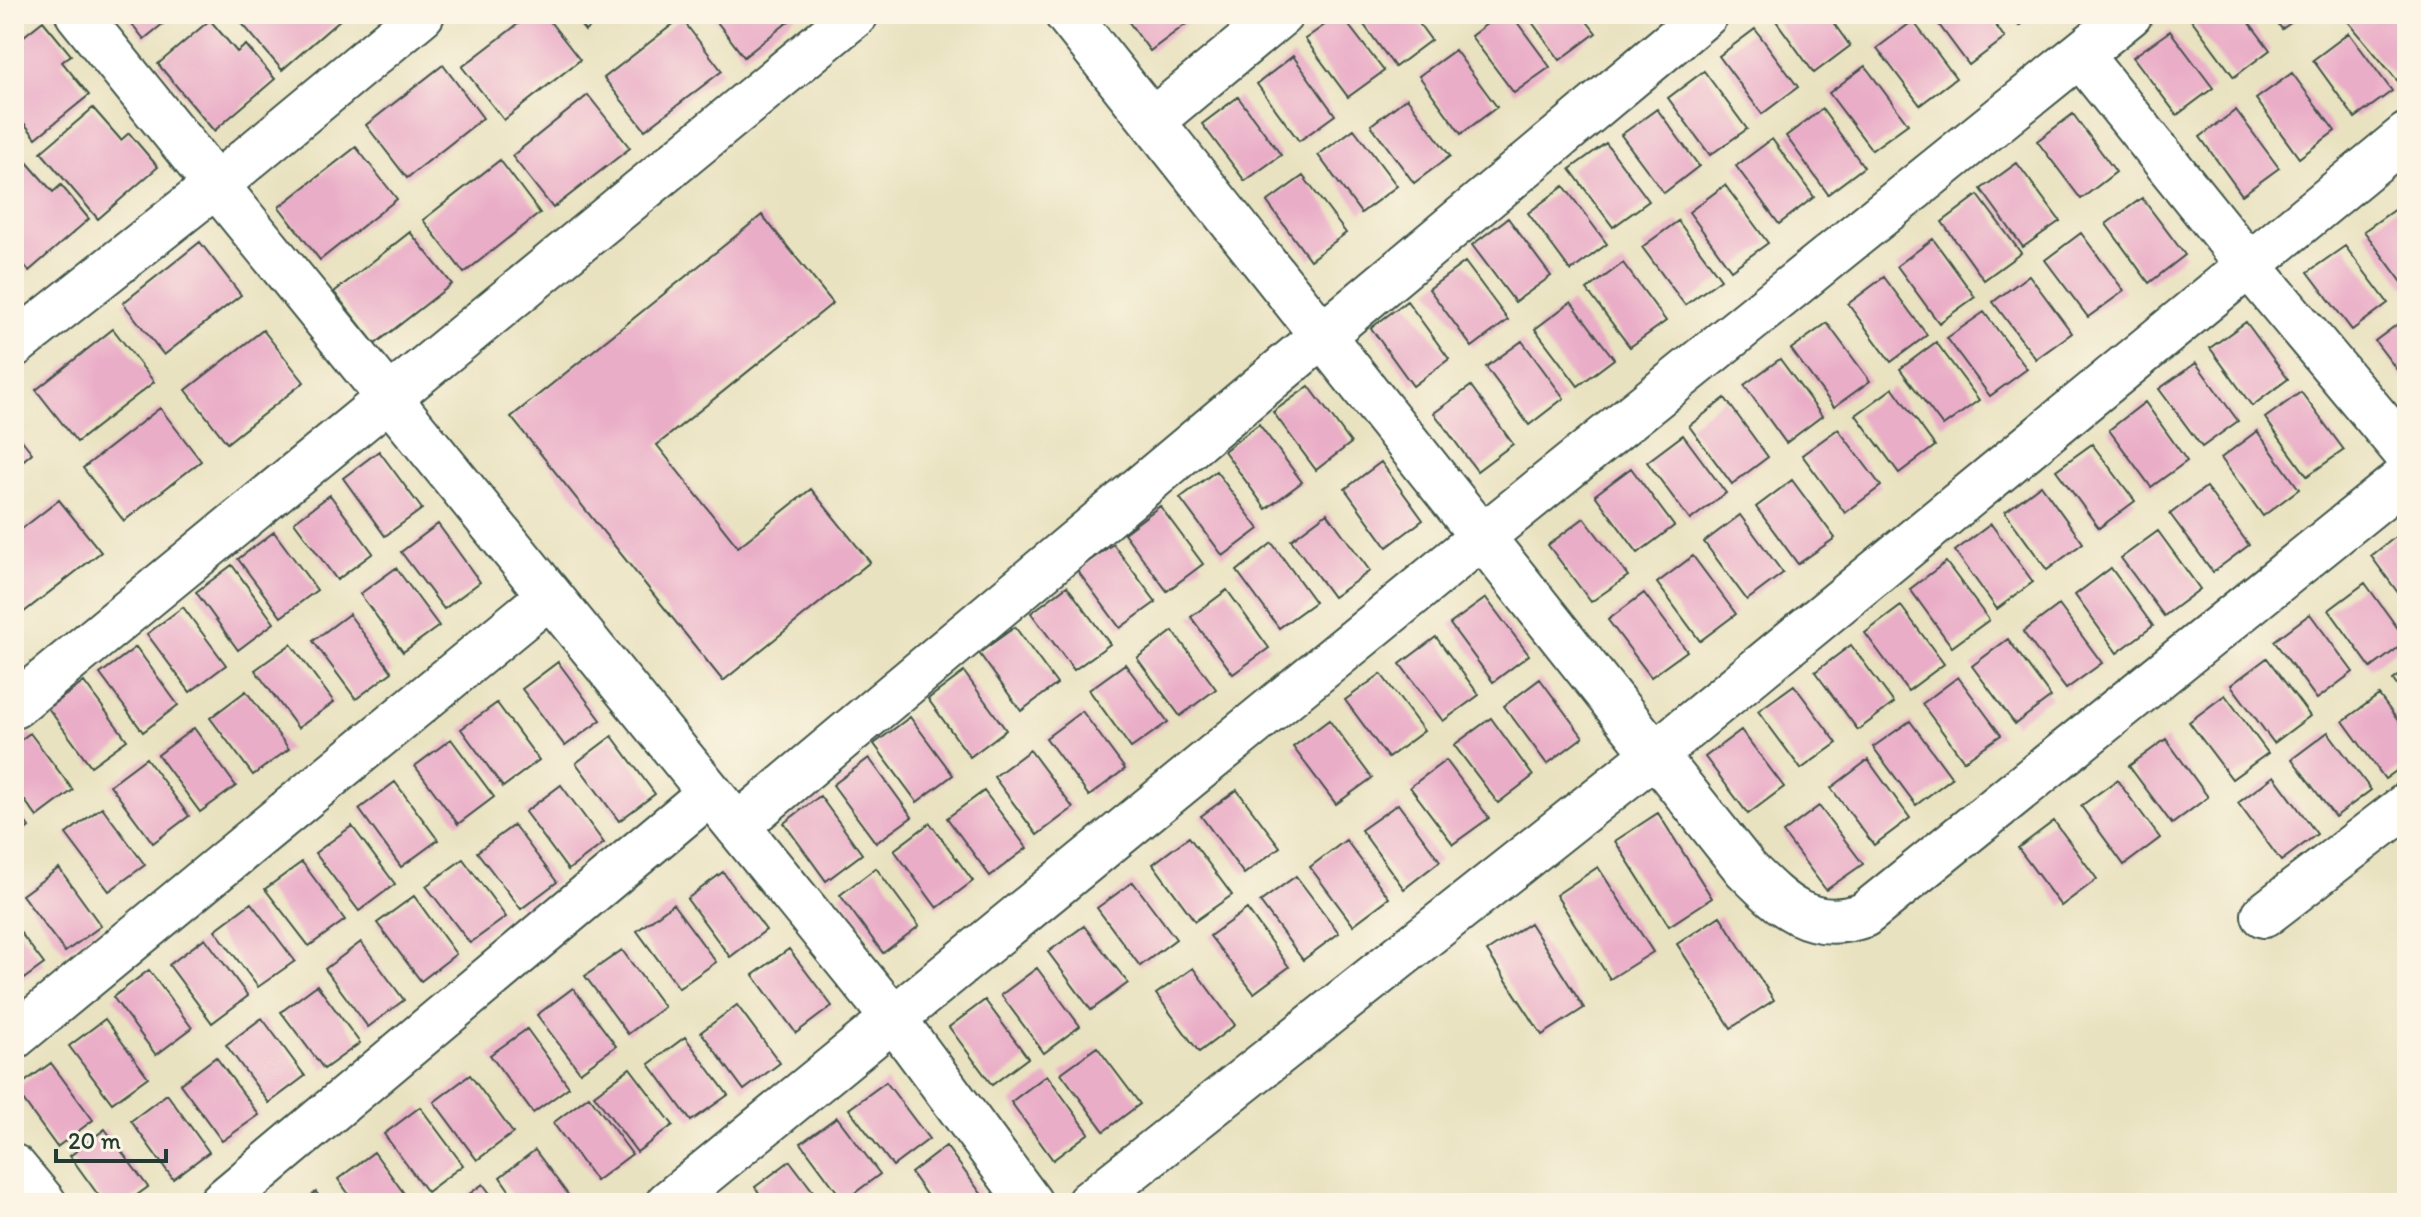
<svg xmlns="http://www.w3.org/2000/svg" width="2421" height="1217" font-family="Itim,sans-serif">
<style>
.building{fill:#eaadc7}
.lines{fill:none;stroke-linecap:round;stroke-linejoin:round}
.street-casing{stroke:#3d5649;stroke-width:48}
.street{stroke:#fff;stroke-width:44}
</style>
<rect width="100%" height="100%" fill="#fcf5e5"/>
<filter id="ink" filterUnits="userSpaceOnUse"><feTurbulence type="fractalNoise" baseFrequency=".0125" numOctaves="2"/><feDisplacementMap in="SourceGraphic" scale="16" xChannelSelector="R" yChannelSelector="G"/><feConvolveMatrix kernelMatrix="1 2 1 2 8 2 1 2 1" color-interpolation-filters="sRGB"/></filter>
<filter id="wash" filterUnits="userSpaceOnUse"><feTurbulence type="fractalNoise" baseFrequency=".006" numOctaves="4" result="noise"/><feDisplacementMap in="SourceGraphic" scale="32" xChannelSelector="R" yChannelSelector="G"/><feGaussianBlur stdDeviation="1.8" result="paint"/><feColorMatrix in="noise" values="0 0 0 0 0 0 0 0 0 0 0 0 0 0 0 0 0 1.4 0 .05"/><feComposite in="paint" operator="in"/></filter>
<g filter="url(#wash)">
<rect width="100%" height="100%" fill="#e9e2c0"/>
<g id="blocks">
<path class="building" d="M124,14H175L144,39Z
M234,14H339L342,18L282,70Z
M531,14H544L580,60L504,120L462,67Z
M572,14H606L585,31Z
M711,14H798L744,57Z
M1123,14H1179L1186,24L1150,51Z
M1340,14L1384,71L1348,97L1305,39Z
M1356,14H1412L1431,40L1395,67Z
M1500,14H1511L1550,67L1514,93L1471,36Z
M1526,14H1581L1596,33L1560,60Z
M1771,14H1827L1850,46L1814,73Z
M1931,14H1987L2005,38L1969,65Z
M2010,14H2034L2019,26Z
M2198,14H2243L2270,50L2234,77L2191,19Z
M2271,14H2303L2282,29Z
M2350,14H2407V80L2401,85L2345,18Z
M681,18L722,71L645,130L604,78Z
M210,20L237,52L246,45L275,79L214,131L158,64Z
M43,21L71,55L62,62L89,95L36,138L14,111V44Z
M1913,21L1956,78L1920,105L1877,48Z
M1755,29L1798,87L1762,114L1719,56Z
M2170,31L2213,88L2177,115L2133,57Z
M2349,33L2392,91L2355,118L2313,60Z
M1455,50L1497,107L1461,134L1419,76Z
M1293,56L1335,115L1299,141L1257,84Z
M443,65L483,118L407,178L366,125Z
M1865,66L1908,124L1872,150L1829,93Z
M1704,71L1747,129L1710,155L1668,98Z
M2292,73L2335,131L2299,158L2256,99Z
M588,95L630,148L553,208L512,156Z
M1238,97L1281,155L1245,181L1202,124Z
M1407,98L1450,156L1414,183L1371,125Z
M93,108L121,140L129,133L158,167L98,219L41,152Z
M1657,109L1699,166L1664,193L1621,135Z
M1822,109L1864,167L1828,194L1786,136Z
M2236,110L2279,168L2242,195L2200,137Z
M2073,114L2116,172L2081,199L2037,141Z
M1354,129L1397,186L1361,213L1318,155Z
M1772,139L1814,197L1779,224L1736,166Z
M1606,143L1649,201L1613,227L1570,169Z
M356,147L397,199L320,260L279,207Z
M25,160L53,192L61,185L89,219L29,271L14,253V169Z
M500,160L540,213L464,273L423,220Z
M2017,163L2060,221L2023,247L1981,189Z
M1303,176L1346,233L1310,260L1267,202Z
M1725,185L1768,243L1731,270L1689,212Z
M1564,186L1607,244L1571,271L1528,213Z
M1978,195L2021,253L1984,280L1942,222Z
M2142,198L2185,255L2149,283L2106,224Z
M2401,205L2407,213V289L2364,231Z
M762,215L833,303L657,445L738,547L811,489L870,562L723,681L511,417Z
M1508,218L1551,276L1515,302L1472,245Z
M1678,221L1721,279L1685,305L1642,247Z
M410,232L452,284L375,344L334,292Z
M2081,233L2124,291L2088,317L2045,260Z
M1933,239L1975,297L1939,323L1897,266Z
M200,242L241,295L164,355L123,303Z
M2345,246L2388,303L2352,330L2308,272Z
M1465,262L1508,320L1472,347L1429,289Z
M1623,263L1666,321L1630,347L1587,290Z
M2029,275L2072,333L2036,359L1993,302Z
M1884,277L1927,335L1891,362L1848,304Z
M1407,301L1449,359L1413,386L1371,328Z
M1571,302L1614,359L1578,386L1535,329Z
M1984,312L2027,369L1990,396L1947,338Z
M2407,317V383L2375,341Z
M2246,322L2288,379L2252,406L2210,348Z
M1827,323L1870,381L1834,407L1791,349Z
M113,329L154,382L77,442L36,390Z
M263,330L304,382L227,443L186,390Z
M1522,341L1564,398L1529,425L1486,367Z
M1936,342L1979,400L1943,426L1900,369Z
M1780,359L1822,416L1786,443L1744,385Z
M2196,363L2238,421L2202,447L2159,389Z
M1309,386L1351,443L1316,470L1273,412Z
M1471,386L1513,444L1477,471L1434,413Z
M1893,388L1935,446L1899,473L1856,415Z
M2301,392L2344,450L2307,476L2265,418Z
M1725,398L1768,457L1732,484L1689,426Z
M2145,402L2187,461L2151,487L2109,430Z
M160,408L201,461L124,521L83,468Z
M1259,424L1302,482L1266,509L1224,451Z
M1838,429L1881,486L1845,513L1802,455Z
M14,430L32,453L14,468Z
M2257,431L2299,489L2263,516L2221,458Z
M1683,435L1726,493L1690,520L1647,462Z
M2092,444L2135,501L2099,528L2056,470Z
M379,451L422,509L385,536L343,478Z
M1381,462L1423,520L1387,547L1345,489Z
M1631,468L1674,526L1638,553L1595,495Z
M1216,471L1259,529L1223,556L1180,498Z
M1792,480L1835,538L1798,564L1756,507Z
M2041,485L2083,543L2047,570L2005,512Z
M2206,487L2249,545L2213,572L2170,514Z
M330,495L373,553L337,580L294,522Z
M59,500L101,552L24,612L14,600V535Z
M1160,506L1203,564L1167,591L1124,533Z
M1327,513L1370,571L1333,597L1291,540Z
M1740,515L1783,573L1747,600L1704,542Z
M1584,518L1628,576L1591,602L1548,545Z
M438,524L480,582L444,609L401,552Z
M1991,524L2033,582L1997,609L1955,551Z
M2407,528V605L2371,556Z
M2158,531L2200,589L2164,616L2121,558Z
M274,532L317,590L281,617L238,559Z
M1272,543L1315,602L1279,628L1237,571Z
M1113,544L1156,602L1120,628L1077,570Z
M1693,556L1736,614L1700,641L1657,583Z
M1946,562L1989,620L1952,647L1910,589Z
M232,565L274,623L238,650L196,592Z
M396,568L439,626L403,652L360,594Z
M2111,568L2153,626L2117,653L2075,595Z
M2365,583L2407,641L2371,668L2329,610Z
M1067,586L1110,644L1074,670L1031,613Z
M1227,590L1269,648L1233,674L1191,617Z
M1644,593L1687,651L1651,677L1608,620Z
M1486,598L1529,655L1493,682L1450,624Z
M2059,605L2102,663L2066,689L2023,632Z
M1901,606L1944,664L1908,691L1865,633Z
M183,607L226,665L190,692L147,634Z
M349,614L392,672L356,699L313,641Z
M2310,614L2353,672L2317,699L2274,641Z
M1015,627L1057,684L1021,711L979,653Z
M1173,631L1216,689L1180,716L1137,658Z
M1436,637L1479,695L1443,721L1400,664Z
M2008,639L2051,697L2015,724L1972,666Z
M291,644L334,702L298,728L255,670Z
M1851,645L1894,703L1858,730L1815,672Z
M136,647L178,705L143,732L100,674Z
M2267,658L2310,716L2274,743L2231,685Z
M558,662L601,720L565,746L522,689Z
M1125,664L1168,722L1131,748L1089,690Z
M2407,670V699L2393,680Z
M964,672L1006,730L970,757L928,699Z
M1381,674L1424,731L1388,758L1345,700Z
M1958,677L2001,735L1964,761L1922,704Z
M1540,679L1583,737L1547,764L1504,706Z
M84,682L127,740L91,766L48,708Z
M1794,685L1837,743L1801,769L1758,711Z
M246,691L289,749L253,775L210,718Z
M2225,695L2268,753L2232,779L2189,722Z
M2379,695L2407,733V763L2385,779L2343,721Z
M497,703L539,760L503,787L461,729Z
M1082,711L1125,769L1089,796L1046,738Z
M910,717L953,775L917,802L874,744Z
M1491,718L1533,776L1498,803L1454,745Z
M1329,720L1372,778L1336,804L1293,747Z
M1910,721L1952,778L1916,805L1873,747Z
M194,728L236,786L200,812L158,755Z
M1741,730L1784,787L1748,814L1705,757Z
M2328,732L2371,790L2335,817L2292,759Z
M30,733L73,790L37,817L14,786V745Z
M612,736L655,794L619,821L576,763Z
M451,739L494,797L458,824L415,766Z
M2166,739L2208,797L2172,824L2129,766Z
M1030,750L1073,808L1037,835L994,777Z
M146,758L189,816L153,843L110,785Z
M869,758L912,817L876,843L833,785Z
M1446,760L1489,818L1453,844L1410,787Z
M1868,760L1910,818L1874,845L1831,788Z
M2274,776L2317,834L2281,861L2238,803Z
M2117,780L2160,838L2124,865L2081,806Z
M395,782L438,840L401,867L359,809Z
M561,785L604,843L568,870L525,812Z
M1237,790L1280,847L1244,874L1201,816Z
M984,791L1027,848L990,876L947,818Z
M820,796L862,854L826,881L784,823Z
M1398,804L1440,861L1404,889L1361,830Z
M14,806L29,827L14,839Z
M1819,806L1863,864L1826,890L1783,833Z
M102,807L145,865L109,891L66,834Z
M1658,813L1712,898L1669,926L1615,841Z
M2054,821L2097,879L2061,906L2018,848Z
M930,823L973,881L937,908L894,850Z
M514,825L557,882L521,909L477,852Z
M352,826L395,884L359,911L315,853Z
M1189,837L1232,895L1195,921L1153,864Z
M1346,840L1389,898L1353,925L1310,867Z
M463,859L506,917L470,943L426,886Z
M302,862L345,920L309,946L265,889Z
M1598,867L1653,952L1610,979L1556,895Z
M59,868L101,926L65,952L22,895Z
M876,868L919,926L883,953L840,895Z
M723,872L766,930L730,957L687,899Z
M1296,876L1339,933L1303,960L1260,902Z
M1133,882L1176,939L1140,966L1097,908Z
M414,896L456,954L421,981L377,923Z
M251,903L295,961L258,987L215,930Z
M673,904L716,962L679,988L637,931Z
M1247,909L1289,967L1254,993L1210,936Z
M1720,916L1774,1000L1731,1028L1677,944Z
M1530,923L1584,1008L1542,1035L1487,951Z
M14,924L44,964L14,986Z
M1084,926L1128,983L1091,1010L1048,952Z
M205,938L248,996L212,1023L169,965Z
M361,942L404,1000L368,1027L325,969Z
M789,949L832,1006L796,1033L753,975Z
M622,950L664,1007L628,1034L585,976Z
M1037,968L1080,1026L1044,1053L1001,995Z
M1193,968L1235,1025L1199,1052L1156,994Z
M149,970L192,1028L156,1055L113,997Z
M317,985L360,1043L324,1069L281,1012Z
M573,988L616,1046L580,1072L537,1015Z
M985,1000L1028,1058L992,1085L949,1027Z
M737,1005L780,1063L744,1090L701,1032Z
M262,1018L305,1076L269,1103L226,1045Z
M105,1019L148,1077L112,1103L69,1046Z
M527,1029L569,1087L533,1113L490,1055Z
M685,1037L728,1095L691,1121L649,1064Z
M1097,1047L1140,1104L1104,1131L1061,1073Z
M216,1057L259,1115L222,1141L180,1084Z
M51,1063L93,1120L57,1147L15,1089Z
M630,1068L673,1125L637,1152L594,1095Z
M470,1075L513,1133L477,1160L434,1102Z
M1047,1075L1089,1133L1053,1160L1011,1102Z
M886,1082L929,1139L893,1166L849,1109Z
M167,1094L209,1152L173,1179L131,1121Z
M589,1096L632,1154L596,1181L553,1123Z
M420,1107L463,1165L427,1192L384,1134Z
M837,1117L880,1174L844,1201L801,1143Z
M105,1129L148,1187L126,1203H104L70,1156Z
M946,1146L988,1203H932L911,1173Z
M535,1150L574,1203H518L500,1177Z
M374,1152L411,1203H355L338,1179Z
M790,1161L822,1203H766L755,1187Z
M483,1184L497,1203H457Z
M316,1192L324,1203H301Z"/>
</g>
</g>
<g filter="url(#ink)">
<use href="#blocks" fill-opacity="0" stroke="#3d5649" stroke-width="2"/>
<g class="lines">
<g class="street-casing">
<path id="street" d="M78,14L216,185L422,14
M1067,14L1746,869C1781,904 1810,934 1864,915L2407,476
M2080,55L2247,263L2407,454
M1152,121L1281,14
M14,345L216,185L894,1019L1030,1203
M14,706L856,14
M737,826L1706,14
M2264,915L2407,805
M14,1037L549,596
M14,1167L44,1203
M221,1203L710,793
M668,1203L1482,537L2130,14
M1089,1203L1655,754L2407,135"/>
</g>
<use href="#street" class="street"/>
</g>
</g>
<rect width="2421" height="1217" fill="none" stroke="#fcf5e5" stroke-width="48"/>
<path d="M56 1149v12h110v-12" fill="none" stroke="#1f3d34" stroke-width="4"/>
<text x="68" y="1149" font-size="24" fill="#1f3d34" stroke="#fcf5e5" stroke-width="6" paint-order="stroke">20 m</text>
</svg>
